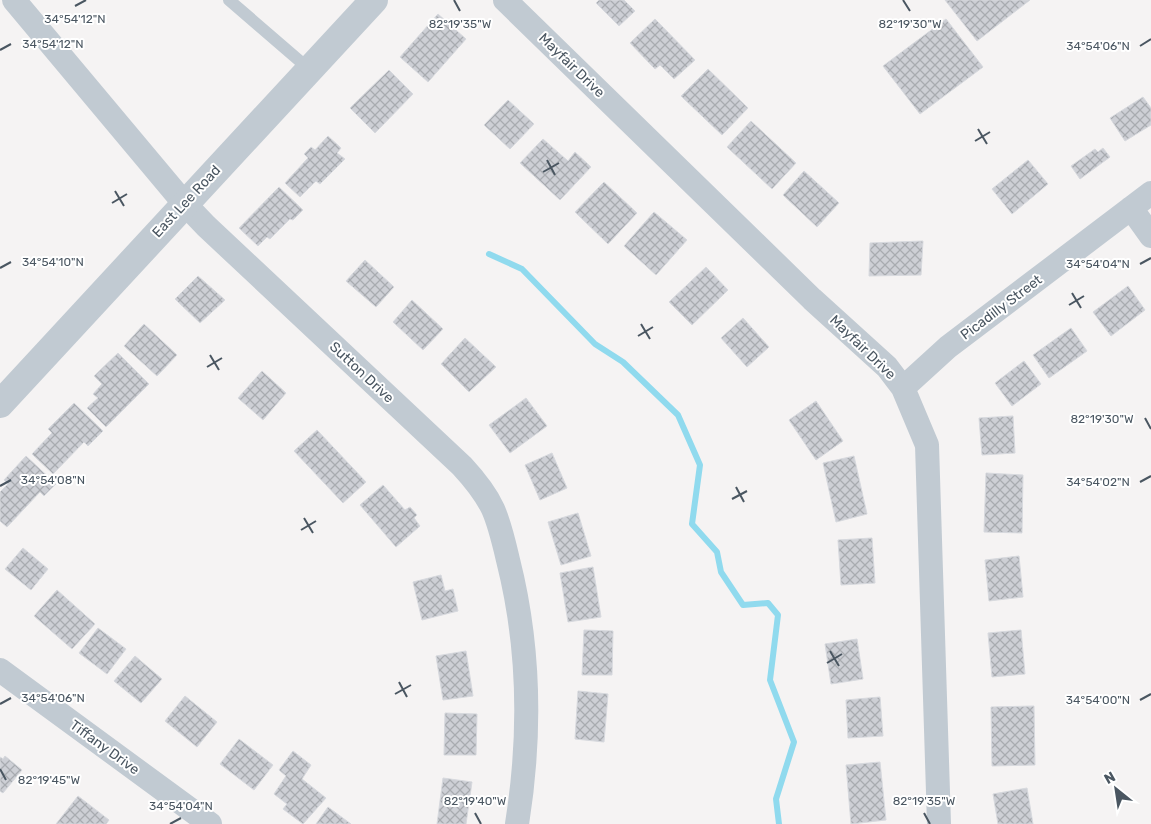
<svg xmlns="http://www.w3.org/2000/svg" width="1151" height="824" font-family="Rubik,sans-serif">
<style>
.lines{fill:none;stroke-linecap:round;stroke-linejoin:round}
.stream{stroke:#90daee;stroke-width:6}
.building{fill:url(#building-cross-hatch);stroke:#d7d9de}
.service{stroke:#c1cad2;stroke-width:12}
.minor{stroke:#c1cad2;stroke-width:24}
.tertiary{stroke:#c1cad2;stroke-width:28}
.ticks{fill:none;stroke:#4a5661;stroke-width:2}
.labels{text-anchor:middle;stroke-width:4;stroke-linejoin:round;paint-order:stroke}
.street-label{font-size:14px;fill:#4a5661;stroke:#fff}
.ticks-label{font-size:12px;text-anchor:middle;fill:#4a5661;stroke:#fff;stroke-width:4;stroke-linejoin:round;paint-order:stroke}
</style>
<defs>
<pattern id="building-cross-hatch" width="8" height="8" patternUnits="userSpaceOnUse" patternTransform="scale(1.25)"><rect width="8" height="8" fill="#cdcfd5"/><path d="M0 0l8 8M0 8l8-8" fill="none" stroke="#a8abb0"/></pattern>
</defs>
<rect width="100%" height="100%" fill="#f5f3f3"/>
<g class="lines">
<path class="stream" d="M489,254L522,269L595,344L623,362L678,415L700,465L692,524L717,552L721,572L743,605L768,603L778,615L770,680L794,742L776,799L779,824"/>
</g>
<path class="building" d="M599,0H624L635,11L619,26L596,3Z
M945,0H1030L977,41Z
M438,14L466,39L428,82L400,57Z
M655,19L695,60L674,79L660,65L655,69L630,43Z
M946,19L983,67L920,114L883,66Z
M708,69L748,108L722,135L681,96Z
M389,70L413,94L375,133L350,108Z
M1143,97L1151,108V125L1125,141L1110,118Z
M508,100L534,124L510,149L484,125Z
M751,121L796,163L772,189L727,147Z
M328,136L341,148L337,153L345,159L320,184L316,181L300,197L285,183L308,158L304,154L311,147L315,150Z
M543,139L568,161L575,152L591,167L560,200L520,163Z
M1103,148L1110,157L1080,179L1071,166L1095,149L1098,152Z
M1028,160L1048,184L1012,214L992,189Z
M804,171L839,203L817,227L783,195Z
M604,182L637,213L608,244L575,212Z
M279,187L303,210L293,220L290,219L270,239L267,237L258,246L239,228Z
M654,212L687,240L656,275L624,246Z
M923,241L921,275L869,276L870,243Z
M365,260L394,287L376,307L346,281Z
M706,267L728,290L692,325L669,302Z
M198,276L225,300L200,323L175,299Z
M1128,286L1145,310L1111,336L1093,312Z
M412,300L443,329L423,350L393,322Z
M743,318L769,347L747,367L721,338Z
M144,324L177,355L157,376L124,346Z
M1071,328L1087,351L1049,378L1033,355Z
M465,338L496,367L469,392L441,364Z
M118,353L149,384L106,427L87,408L98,398L93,394L102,384L94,376Z
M1024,361L1041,384L1012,406L995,383Z
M262,371L286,393L263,420L238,398Z
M526,398L547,426L510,453L489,425Z
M816,401L843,441L816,460L789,420Z
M74,403L103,431L88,446L84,442L53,474L32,454L52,433L48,429Z
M1013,416L1015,453L982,455L979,418Z
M317,430L366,482L343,503L294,451Z
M552,453L567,488L540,500L525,465Z
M26,456L56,484L44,496L40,492L7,527L0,521V492L8,484L4,480Z
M854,456L867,514L836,522L823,463Z
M986,473L1023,475L1022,533L984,532Z
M383,485L405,510L410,507L417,515L414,518L420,526L396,547L360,505Z
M578,513L591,556L561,565L548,522Z
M872,538L875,583L841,585L838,540Z
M23,548L48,569L31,590L5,569Z
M1019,556L1023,597L989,601L985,560Z
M593,567L601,617L568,622L560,573Z
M441,575L445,591L453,589L458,611L422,620L413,582Z
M57,590L95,624L72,649L34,616Z
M98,628L126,649L107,674L79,653Z
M584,630L613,631L612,675H582Z
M1021,630L1025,674L992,677L988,633Z
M857,639L863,679L831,684L825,644Z
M466,651L473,696L443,700L436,656Z
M135,656L162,679L141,703L114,681Z
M578,691L608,694L604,742L575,739Z
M185,696L217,722L197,747L165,721Z
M880,697L883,736L848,738L846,700Z
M1034,706L1035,765L992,766L991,707Z
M445,713L477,714L476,755H444Z
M239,739L273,765L254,790L220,764Z
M293,751L311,765L302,779L326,798L303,824L283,809L287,804L274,794L286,776L279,770Z
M5,756L22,770L3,793L0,791V757L3,759Z
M880,762L886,820L851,824L846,765Z
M443,778L472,782L466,824H437Z
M1027,788L1033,824H998L993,794Z
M78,796L109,820L106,824H56Z
M328,807L351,824H316Z"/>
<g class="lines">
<path class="service" d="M229,0L309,69"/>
<path class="minor" d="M14,0L184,203L206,226L462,466C474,479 485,492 493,509C500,525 504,543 508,560C530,647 531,736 517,824
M505,0L812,299L887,367L903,388L927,445L939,824
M1131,208L1151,236
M903,388L948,347L1151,193
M0,670L210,824"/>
<path class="tertiary" d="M0,404L374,0"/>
</g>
<path class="ticks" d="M454,0L460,11M903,0L910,11M75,6L86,0M1140,46L1151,39M0,50L11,44M978,129L987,144M975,141L990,132M547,160L555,175M543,172L559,163M115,191L124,206M112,203L127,194M1140,264L1151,258M0,268L11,262M1072,293L1081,308M1069,305L1084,296M641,324L650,339M638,336L653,327M210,355L219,370M207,367L222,358M1145,418L1151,429M1140,482L1151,476M0,486L11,480M736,487L744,502M732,499L747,491M304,518L313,533M301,530L316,521M830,651L839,666M827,663L842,654M399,682L407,697M395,694L411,685M1140,700L1151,694M0,704L11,698M0,769L6,780M475,813L481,824M924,813L930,824M170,824L181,818"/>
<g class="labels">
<g class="street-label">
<text transform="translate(572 65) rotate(44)" y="5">Mayfair Drive</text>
<text transform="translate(186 201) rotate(-47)" y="5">East Lee Road</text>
<text transform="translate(1001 307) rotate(-37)" y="5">Picadilly Street</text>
<text transform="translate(863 347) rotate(44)" y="5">Mayfair Drive</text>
<text transform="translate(362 372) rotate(43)" y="5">Sutton Drive</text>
<text transform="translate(105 747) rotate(36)" y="5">Tiffany Drive</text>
</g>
</g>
<g class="ticks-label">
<text x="75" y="23">34°54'12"N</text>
<text x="460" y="28">82°19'35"W</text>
<text x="910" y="28">82°19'30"W</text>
<text x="53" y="48">34°54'12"N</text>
<text x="1098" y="50">34°54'06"N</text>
<text x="53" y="266">34°54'10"N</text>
<text x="1098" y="268">34°54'04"N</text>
<text x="1102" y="423">82°19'30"W</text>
<text x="53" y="484">34°54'08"N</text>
<text x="1098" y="486">34°54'02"N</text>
<text x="53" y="702">34°54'06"N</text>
<text x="1098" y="704">34°54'00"N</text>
<text x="49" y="784">82°19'45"W</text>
<text x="475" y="805">82°19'40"W</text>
<text x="924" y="805">82°19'35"W</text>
<text x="181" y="810">34°54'04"N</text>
</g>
<g transform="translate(1116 789) rotate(330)" stroke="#ffffff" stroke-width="4" paint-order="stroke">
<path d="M0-4L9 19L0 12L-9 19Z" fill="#4a5661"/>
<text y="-8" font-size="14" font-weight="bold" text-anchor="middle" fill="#4a5661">N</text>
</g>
</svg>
